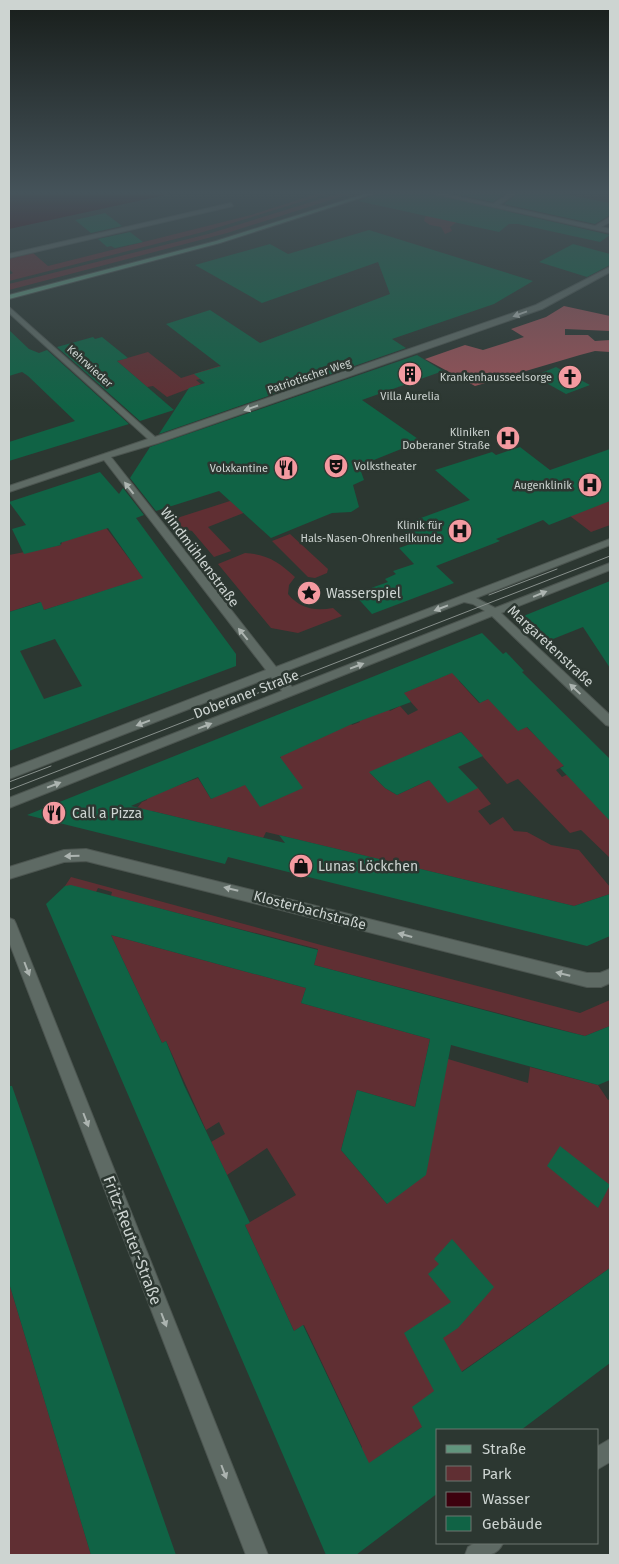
<svg xmlns="http://www.w3.org/2000/svg" width="619" height="1564" font-family="'Fira Sans',sans-serif">
<style>
.green{fill:#602f33}
.forest{fill:#965257}
.water{fill:#3d010e}
.building{fill:#106345;fill-rule:evenodd}
.lines{fill:none;stroke-linecap:round;stroke-linejoin:round}
.minor-casing{stroke:#4c5550;stroke-width:2}
.major-casing{stroke:#4c5550;stroke-width:2}
.minor{fill:#5e6a64;fill-rule:evenodd}
.major{fill:#61957d;fill-rule:evenodd}
.tram{stroke:#88908c;stroke-width:1}
.oneway{fill:#acb4b0}
.labels{text-anchor:middle;stroke-width:5;stroke-linejoin:round;paint-order:stroke}
.far-street-label{font-size:11px;fill:#cdd4d1;stroke:#2c3731}
.far-poi-label{font-size:11px;fill:#cdd4d1;stroke:#2c3731;text-anchor:end}
.street-label{font-size:14px;fill:#cdd4d1;stroke:#2c3731}
.poi-label{font-size:14px;fill:#cdd4d1;stroke:#2c3731;text-anchor:start}
.near-street-label{font-size:16px;fill:#cdd4d1;stroke:#2c3731}
</style>
<rect width="100%" height="100%" fill="#2c3731"/>
<path class="green" d="M326,191H336L203,232L9,281V275L13,273L9,269V259L33,253L48,266L251,215Z
M347,191H359L227,233L9,290V284L208,234Z
M431,214L458,221L450,227L452,231L445,234L441,227L430,225L424,221L425,217Z
M148,352L181,378L219,366L227,372L196,380L201,384L167,397L153,386L147,387L117,361Z
M606,492L610,495V525L591,532L570,516Z
M230,501L236,502L246,512L208,527L231,551L214,557L192,531L180,528L174,521L177,518Z
M104,525L148,584L138,603L126,584L44,610L40,602L9,612V555L61,545L62,542Z
M290,534L328,569L327,573L315,578L308,577L272,541Z
M245,553C267,554 279,562 295,577L289,585L288,594C300,609 315,611 333,608L342,616L298,633L271,628L218,564Z
M460,669L459,681L479,703L495,696L565,765L556,770L562,777L579,769L605,815L610,813V858L581,830L570,833L518,779L507,784L461,732L370,773L385,788L397,795L429,780L478,788L491,804L478,811L490,825L503,817L514,831L527,832L551,845L579,850L610,887V894L574,906L266,832L263,838L152,811L133,813L142,802L147,800L146,797L198,778L211,799L281,758L273,746L346,717L352,725L360,722L354,713L382,702L390,711L400,706L408,715L418,710L403,693Z
M71,877L321,945L580,1013L610,1000V1026L585,1036L314,965L318,949L111,896L112,892L98,888L96,892L65,886Z
M111,935L306,988L301,1003L430,1039L415,1107L357,1090L341,1150L387,1204L448,1059L528,1083L530,1067L598,1085L608,1100L610,1099V1268L461,1372L422,1427L359,1471L362,1447L304,1325L294,1331L245,1225L296,1195L267,1148L227,1175L211,1142L225,1134L219,1122L206,1130L166,1041L162,1043Z
M9,1283L80,1518L91,1555H9Z"/>
<path class="forest" d="M564,306L610,316V331L565,329V335H588L595,341L610,340V352L595,351L580,355L475,386L425,359L465,345L483,350L524,337L511,329L546,317Z"/>
<path class="water" d="M9,191H184L9,229Z"/>
<path class="building" d="M384,191H420L610,235L600,242L518,224H509L499,232L358,201Z
M440,191H509L493,202Z
M521,191H549L610,203V215L595,224L504,204Z
M105,213L122,226L91,233L75,220Z
M369,230L533,281L494,304L392,339L406,348L159,434L189,388L205,383L194,374L221,366L166,324L210,310L260,343L390,294L378,262L262,303L195,265L270,244L288,254Z
M130,232L143,242L115,248L111,246L107,247L98,239Z
M573,244L610,254V265L587,277L539,262Z
M9,330L29,349L39,353L47,350L129,424L9,461V442L75,421L28,376L22,372L9,376Z
M93,337L95,339L102,337L128,358L117,361L174,410L140,421L57,347Z
M417,355L443,371L362,400L421,441L359,466L364,480L353,485L359,507L351,512L332,513L271,538L219,491L156,511L130,478L150,447Z
M556,367L590,385L566,394L534,376Z
M520,447L550,470L610,449V501L549,525L543,520L496,539L500,541L436,566L454,583L372,614L354,594L388,582L385,579L396,574L393,571L414,564L399,548L416,542L399,526L470,500L435,470L492,452L496,455Z
M100,472L119,494L123,488L144,515L136,518L236,654V666L9,751V612L41,602L44,610L143,578L108,528L60,543L61,545L24,554L12,529L26,525L9,502ZM55,639L82,686L44,699L20,651Z
M610,581V668L583,627L548,641L521,617Z
M482,633L503,654L506,652L524,671L522,672L610,759V821L560,768L564,766L527,727L518,731L488,699L480,703L452,673L404,693L411,702L352,724L280,757L303,788L260,807L245,785L211,799L198,777L131,806L285,843L279,835L574,906L610,894V936L587,946L228,857L225,864L27,815Z
M461,732L483,756L458,767L478,788L448,803L429,780L397,795L385,788L369,772Z
M71,885L318,950L314,965L536,1024L585,1036L610,1026V1080L598,1085L451,1045L426,1175L387,1204L341,1150L357,1090L415,1107L430,1039L301,1003L306,988L111,935L162,1043L166,1041L184,1085L250,1223L245,1225L294,1331L303,1325L369,1463L422,1427L412,1407L434,1391L404,1333L451,1302L428,1274L439,1264L434,1259L452,1239L494,1287L458,1328L443,1338L462,1372L610,1268V1363L521,1430H438V1493L356,1555H326L46,904L65,886Z
M9,1086H12L176,1555H91L9,1283Z
M560,1146L610,1185L598,1208L547,1166Z"/>
<g class="lines">
<g class="minor-casing">
<path id="minor" d="M422,191H432L493,204L512,191H519L499,205L595,226L610,217V222L601,227L610,229V233Z
M231,203L233,206L9,258V254Z
M610,267V272L542,309L158,443L111,457L276,667L610,539V545L476,598L495,608L610,563V570L501,613L610,715V726L606,725L492,616L9,808V798L282,691L271,677L9,779V769L266,670L104,460L9,492V486L148,439L9,313V307L155,437L536,305ZM464,602L473,604L485,611L292,687L281,673Z
M86,849L587,973H600L610,969V983L601,987H587L86,861L64,862L9,879V867L64,850Z
M9,918L14,920L16,924L268,1555H246L9,942Z
M610,1439V1462L598,1469V1446Z
M475,1543H503C496,1559 481,1555 465,1555L468,1547Z"/>
</g>
<g class="major-casing">
<path id="major" d="M374,191H382L220,243L9,299V295L216,241Z"/>
</g>
<use href="#minor" class="minor"/>
<use href="#major" class="major"/>
<path class="tram" d="M489,595L557,569
M9,782L51,766
M9,790L610,556"/>
</g>
<defs><path id="oneway-solid" d="M-6-.8H1V-3.2L6.5 0L1 3.2V.8H-6Z" transform="scale(1.25)"/></defs>
<g class="oneway">
<use href="#oneway-solid" transform="translate(520 314) rotate(160)"/>
<use href="#oneway-solid" transform="translate(251 408) rotate(161)"/>
<use href="#oneway-solid" transform="translate(129 488) rotate(-128)"/>
<use href="#oneway-solid" transform="translate(540 594) rotate(-22)"/>
<use href="#oneway-solid" transform="translate(441 608) rotate(159)"/>
<use href="#oneway-solid" transform="translate(243 634) rotate(-129)"/>
<use href="#oneway-solid" transform="translate(357 666) rotate(-21)"/>
<use href="#oneway-solid" transform="translate(575 689) rotate(-137)"/>
<use href="#oneway-solid" transform="translate(143 723) rotate(159)"/>
<use href="#oneway-solid" transform="translate(205 726) rotate(-21)"/>
<use href="#oneway-solid" transform="translate(54 785) rotate(-21)"/>
<use href="#oneway-solid" transform="translate(72 856) rotate(179)"/>
<use href="#oneway-solid" transform="translate(231 889) rotate(-166)"/>
<use href="#oneway-solid" transform="translate(405 935) rotate(-165)"/>
<use href="#oneway-solid" transform="translate(27 969) rotate(69)"/>
<use href="#oneway-solid" transform="translate(563 974) rotate(-166)"/>
<use href="#oneway-solid" transform="translate(86 1120) rotate(69)"/>
<use href="#oneway-solid" transform="translate(164 1320) rotate(69)"/>
<use href="#oneway-solid" transform="translate(224 1472) rotate(69)"/>
</g>
<linearGradient id="sky" x2="0" y2="1"><stop stop-color="#181e1b"/><stop offset="0.47" stop-color="#45535a"/><stop offset="1" stop-color="#45535a" stop-opacity="0"/></linearGradient>
<rect width="619" height="410" fill="url(#sky)"/>
<defs>
<g id="building-disc" transform="scale(1.25)"><circle r="9.5" fill="#f49aa0" stroke="#2c3731"/><path d="M-4-6H4V6H1V3H-1V6H-4ZM-2.5-4.3h1.7v1.8h-1.7ZM.8-4.3h1.7v1.8H.8ZM-2.5-1h1.7V.8h-1.7ZM.8-1h1.7V.8H.8Z" fill="#111"/></g>
<g id="church-disc" transform="scale(1.25)"><circle r="9.5" fill="#f49aa0" stroke="#2c3731"/><path d="M-1.2-6h2.4v3.5h3.3v2.4h-3.3V6h-2.4V-.1h-3.3v-2.4h3.3Z" fill="#111"/></g>
<g id="hospital-disc" transform="scale(1.25)"><circle r="9.5" fill="#f49aa0" stroke="#2c3731"/><path d="M-5-5h3v3.5h4V-5h3V5h-3V1.5h-4V5h-3Z" fill="#111"/></g>
<g id="theatre-disc" transform="scale(1.25)"><circle r="9.5" fill="#f49aa0" stroke="#2c3731"/><path d="M-5-5.5Q0-4 5-5.5V0Q5 5 0 6Q-5 5-5 0ZM-3.3-2.5H-1v1.5H-3.3ZM1-2.5H3.3v1.5H1ZM-2.8 1Q0 5.5 2.8 1Z" fill="#111"/></g>
<g id="restaurant-disc" transform="scale(1.25)"><circle r="9.5" fill="#f49aa0" stroke="#2c3731"/><path d="M-5-6h1v4h1v-4h1v4h1v-4h1v5L-1.5 .5V6h-2V.5L-5-1ZM5-6V6H3V1.5H1.5Q1.5-4 5-6Z" fill="#111"/></g>
<g id="sight-disc" transform="scale(1.25)"><circle r="9.5" fill="#f49aa0" stroke="#2c3731"/><path d="M0-6L1.8-2.2L6-1.7L2.9 1.2L3.7 5.4L0 3.3L-3.7 5.4L-2.9 1.2L-6-1.7L-1.8-2.2Z" fill="#111"/></g>
<g id="shop-disc" transform="scale(1.25)"><circle r="9.5" fill="#f49aa0" stroke="#2c3731"/><path d="M-5-2.5h2.3a2.7 3.5 0 0 1 5.4 0H5L5.5 6h-11ZM-1.5-2.5h3a1.5 2.3 0 0 0-3 0Z" fill="#111"/></g>
</defs>
<g fill-rule="evenodd">
<use href="#building-disc" x="410" y="374"/>
<use href="#church-disc" x="570" y="377"/>
<use href="#hospital-disc" x="508" y="438"/>
<use href="#theatre-disc" x="336" y="466"/>
<use href="#restaurant-disc" x="286" y="468"/>
<use href="#hospital-disc" x="590" y="485"/>
<use href="#hospital-disc" x="460" y="531"/>
<use href="#sight-disc" x="309" y="593"/>
<use href="#restaurant-disc" x="54" y="813"/>
<use href="#shop-disc" x="301" y="866"/>
</g>
<g class="labels">
<g class="far-street-label">
<text transform="translate(90 366) rotate(42)" y="4">Kehrwieder</text>
<text transform="translate(309 376) rotate(-19)" y="4">Patriotischer Weg</text>
</g>
<g class="far-poi-label">
<text x="552" y="381">Krankenhausseelsorge</text>
<text x="410" y="400" text-anchor="middle">Villa Aurelia</text>
<text x="490" y="436">Kliniken<tspan x="490" dy="13">Doberaner Straße</tspan></text>
<text x="354" y="470" text-anchor="start">Volkstheater</text>
<text x="268" y="472">Volxkantine</text>
<text x="572" y="489">Augenklinik</text>
<text x="442" y="529">Klinik für<tspan x="442" dy="13">Hals-Nasen-Ohrenheilkunde</tspan></text>
</g>
<g class="street-label">
<text transform="translate(200 557) rotate(53)" y="5">Windmühlenstraße</text>
<text transform="translate(551 646) rotate(43)" y="5">Margaretenstraße</text>
<text transform="translate(246 694) rotate(-21)" y="5">Doberaner Straße</text>
<text transform="translate(310 910) rotate(15)" y="5">Klosterbachstraße</text>
</g>
<g class="poi-label">
<text x="326" y="598">Wasserspiel</text>
<text x="72" y="818">Call a Pizza</text>
<text x="318" y="871">Lunas Löckchen</text>
</g>
<g class="near-street-label">
<text transform="translate(133 1240) rotate(69)" y="6">Fritz-Reuter-Straße</text>
</g>
</g>
<rect width="619" height="1564" fill="none" stroke="#cdd4d1" stroke-width="20"/>
<rect x="436" y="1429" width="162" height="115" fill="#2c3731" stroke="#6c7671"/>
<rect x="446" y="1445" width="25" height="8" fill="#61957d" stroke="#6c7671"/>
<text x="482" y="1454" font-size="15" fill="#cdd4d1">Straße</text>
<rect x="446" y="1466" width="25" height="15" fill="#602f33" stroke="#6c7671"/>
<text x="482" y="1479" font-size="15" fill="#cdd4d1">Park</text>
<rect x="446" y="1492" width="25" height="15" fill="#3d010e" stroke="#6c7671"/>
<text x="482" y="1504" font-size="15" fill="#cdd4d1">Wasser</text>
<rect x="446" y="1516" width="25" height="15" fill="#106345" stroke="#6c7671"/>
<text x="482" y="1529" font-size="15" fill="#cdd4d1">Gebäude</text>
</svg>
